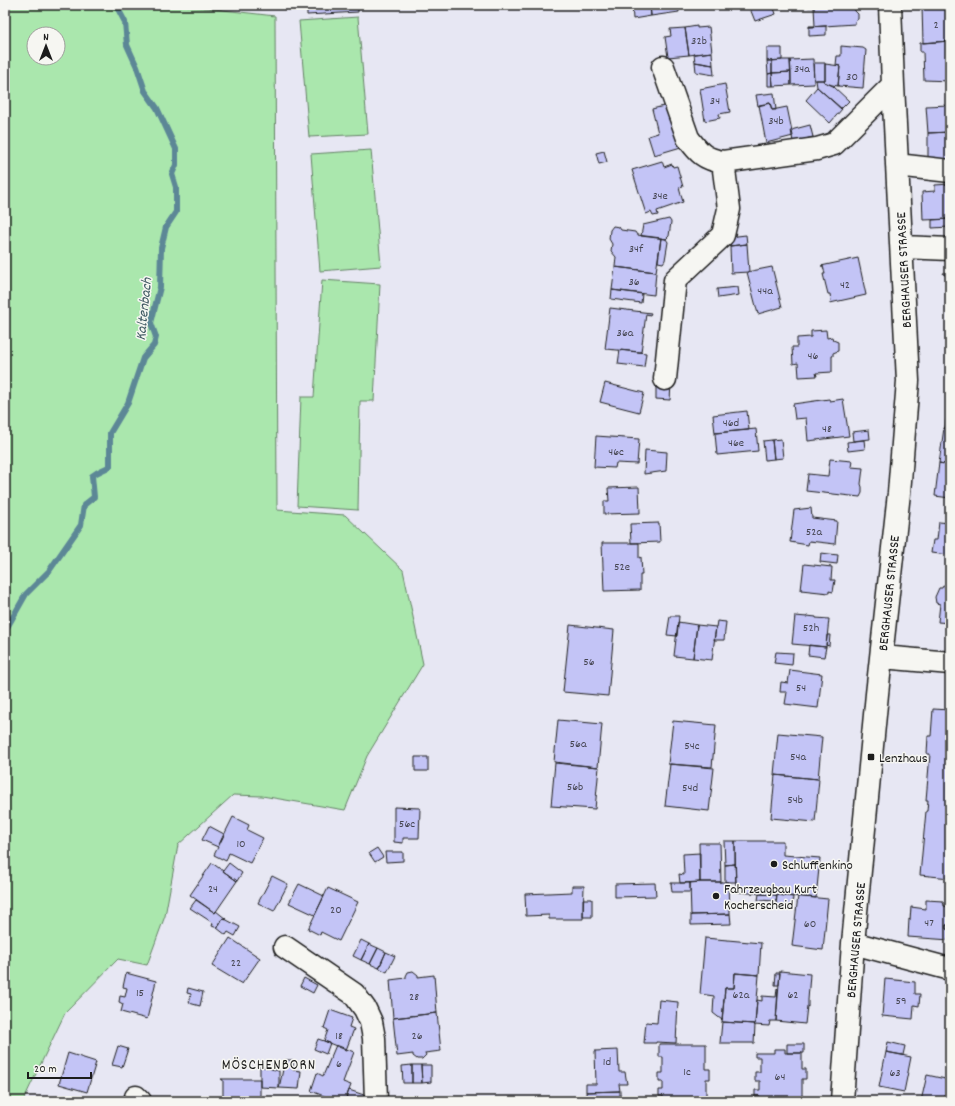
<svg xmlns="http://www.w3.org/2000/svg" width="955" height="1106" font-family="Dekko,sans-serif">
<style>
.green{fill:#aae7ad;stroke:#638264;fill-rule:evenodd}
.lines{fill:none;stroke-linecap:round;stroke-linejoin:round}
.stream{stroke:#5c8796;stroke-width:6}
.building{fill:#c3c4f6;stroke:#1c1c1c}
.minor-casing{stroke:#1c1c1c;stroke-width:25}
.minor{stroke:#f6f6f2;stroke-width:22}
.poi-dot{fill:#1c1c1c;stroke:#f6f6f2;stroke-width:1.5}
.labels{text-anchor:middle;stroke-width:3;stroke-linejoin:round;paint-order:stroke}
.number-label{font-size:12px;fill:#464652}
.street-label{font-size:14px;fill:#1c1c1c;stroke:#f6f6f2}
.poi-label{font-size:14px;fill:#1c1c1c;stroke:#f6f6f2;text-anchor:start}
.water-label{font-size:15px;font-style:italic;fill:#415b63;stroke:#f6f6f2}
.neighbourhood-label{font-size:15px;letter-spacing:1px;fill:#1c1c1c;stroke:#f6f6f2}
</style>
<rect width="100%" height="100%" fill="#e7e7f3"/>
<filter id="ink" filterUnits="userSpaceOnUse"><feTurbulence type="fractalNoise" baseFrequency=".025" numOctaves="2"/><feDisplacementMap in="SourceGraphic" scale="8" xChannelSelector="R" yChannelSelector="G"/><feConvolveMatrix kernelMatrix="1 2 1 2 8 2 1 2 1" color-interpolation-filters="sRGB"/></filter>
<g filter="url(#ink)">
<path class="green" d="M5,5H187L188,6L275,16L277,510L345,515L403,570L423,664L367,756L345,810L262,796L233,795L178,845L165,916L147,965L118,959L65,1013L23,1101H5ZM34,34H58V58H34Z
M358,17L368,134L309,137L299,21Z
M371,150L381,266L320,271L311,154Z
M322,280L380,284L374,401H360L358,510L297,506L301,397H314Z"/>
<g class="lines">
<path class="stream" d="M5,631L26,594L49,571L81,525L84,505L94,497L92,476C98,471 104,470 110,466V433L128,403L143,358L154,345L156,337L151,323L160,287L161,248L166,227L176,212V187L172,174L176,165V149L157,108L145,91L137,67L127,45L125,22L116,5
M5,661L6,672L5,674"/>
</g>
<path class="building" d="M307,5H358V12L307,15Z
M632,5H650L651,16L633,19Z
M650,5H678L679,12L651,16Z
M750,5H773L776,14L755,21L749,6Z
M814,5H854L855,11L858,14V19L855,21V24L809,27V26H815L814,7H808V6Z
M950,6V41L923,43L922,7Z
M697,26V28L709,27L712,52L689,55L685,28Z
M826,26V35L809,36V27Z
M685,28L689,55L668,57L665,37L671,36L670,29Z
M950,41V81L924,80L923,52H920V43Z
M841,46L863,48L866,50L863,88L838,86L840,66L836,65L837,56H841Z
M767,48H782V60L767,61Z
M712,52L713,65L695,62L694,54Z
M813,59L814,84L791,85L790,60Z
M782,60H790L791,72L772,73V61Z
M767,61H772V73L768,74Z
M695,62L713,65L714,75L696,72Z
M813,63H825V80H814Z
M825,64L840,66L838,86L832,85L824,82V80H825Z
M791,72V85L773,86L772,73Z
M772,73L773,86H768V74Z
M816,80H824V82L833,86L849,101L841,109L817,87Z
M725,84L730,112L719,114L720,118L705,121L700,89Z
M817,87L842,109L830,123L806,100Z
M774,93L776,110H772L770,103L758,106L756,95Z
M770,103L772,110L787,107L793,136L766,143L759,105Z
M668,105L681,147L654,155L648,136L658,133L652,109Z
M950,105V132L928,133L926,106Z
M810,125L813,137L793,142L791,130Z
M950,132V159L928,160V133Z
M604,151L607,162L599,164L596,153Z
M662,161L664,167L672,164L673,167L677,166L683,187L679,188L683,202L657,211L658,215L653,216L651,212L646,214L632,170Z
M950,184V219L923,220L922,192L935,191V185Z
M669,219L671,222L669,236L666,239L641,236L643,225Z
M948,219L949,227L932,228V220Z
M613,226L619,227L621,230L635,232L637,235L661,238L656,272L615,267L616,257L611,251L612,244L609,239L610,230Z
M746,235L747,244L730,246L729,237Z
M661,238L666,239L668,242L665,260L663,263L658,262Z
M747,244L749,272L731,273L730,246Z
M858,258L866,295L830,303V302L831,301L830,294H828L823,274H825L823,266H821Z
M615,267L656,272L654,295L612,290Z
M772,267L782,307L758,314L747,272Z
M943,273H950V315H948L947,289L949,290L948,274L944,275Z
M738,287L739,295L718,298L717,289Z
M612,290L642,294L641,303L611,299Z
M610,308L651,313L650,315L646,314L641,352L605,349Z
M826,330L827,338L832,337L833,340L838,342V351L833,353V356H832V372L816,373L817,376L799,377L798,363L793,364L792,347H797V338L811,337V331Z
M620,350L646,353L644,367L618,364Z
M605,383L644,393L639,412L600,402Z
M656,383L671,384L670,400L656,399Z
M829,399L830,401L843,399L849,436L808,441L806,418L795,419L793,404Z
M747,411L749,430L715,433L713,415Z
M947,415L950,416V429L945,428Z
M944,428L950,429V465L939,463Z
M756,429L758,451L717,455L715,433Z
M869,430L870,439L853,441L852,432Z
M596,436L639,439L637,464L616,463L615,468L594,467Z
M781,439L783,458L774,459L772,440Z
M772,440L774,459L765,460L763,441Z
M864,440L865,449L848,451L847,442Z
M645,450L667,452L666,471L644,474Z
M830,459L852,461L851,467L863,468L861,484L862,487V493L860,497L806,491L808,474L828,476Z
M939,463L950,465V498L935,496Z
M639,487L640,513L604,514V501H609L608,488Z
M811,508L812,518L837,521L835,544L809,541L808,545L790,542L794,510Z
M939,522L950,523V555L931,553L933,540H937Z
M659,523L660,542L631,543L630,524Z
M602,543H639V558L641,557L642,575H640V590L604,591Z
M821,553L838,555L837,564L820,562Z
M804,564L832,567L831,580H835L833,592L829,591V593L801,590Z
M943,586L950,587V623L938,622L940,604L936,603L935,597L939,588H942Z
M670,616H679L677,636L667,635Z
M795,616L807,617V616L816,617V618L829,619L826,647L792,644Z
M717,621L726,622L724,640H714Z
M678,622L697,625L693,658L674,656Z
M570,625L614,630L608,696L563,692Z
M697,625L716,627L712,660L693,658Z
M827,635H830L829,646L826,645Z
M809,645L826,647L824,657L808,655Z
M776,652L793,653L792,665L774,663Z
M790,670L822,674L818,708L785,704L787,692H780L781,682L788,683Z
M933,709L950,710V878L920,875L926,811H927L928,800H926L930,754H927L928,736H931Z
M558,720L602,724L598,767L554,762Z
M673,721L716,725L712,767L668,764Z
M778,733L822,737L818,779L774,775Z
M415,757H428V771H415Z
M555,763L599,767L595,809L551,806Z
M670,764L714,768L709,811L665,806Z
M775,775L819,779L815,822L771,818Z
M394,807L420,808L419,838H403V843L394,842Z
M233,817L249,825L247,830L263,838L250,863L229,853L226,861L214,855Z
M209,826L224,834L218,847L202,840Z
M724,841H735V864L725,865Z
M735,841H783V855L820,858L816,898L736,892Z
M699,843H720L721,882H700Z
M377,848L383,857L375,862L369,853Z
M385,852H403V861L386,862Z
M700,853V882L680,883L679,874L684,875L683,854Z
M212,863L237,881L215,913L190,895Z
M229,863L242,873L237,881L223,871Z
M735,864L736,882H725V865Z
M272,876L288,884L274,911L258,903Z
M700,882H729L730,914L691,915L690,883Z
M655,883L656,896L615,897V884Z
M671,883H690V892H672Z
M299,884L324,896L315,915L289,903Z
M572,886H584L583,919H549V915L526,916L525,894L572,892Z
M328,888L358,902L339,941L321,932L320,935L308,929Z
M759,894L777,895L776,901L758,900Z
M777,895L793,897L792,908L776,906Z
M798,896L828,899L823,950L792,946Z
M583,899H592V917H583Z
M196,900L215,913L216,911L226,919V920L223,918L217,928L212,926L213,923L190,908Z
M926,900L943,901L944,906L950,907L949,925H946V929L950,930V940L908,937L909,919L910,920L911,907L926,909Z
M950,913V930L946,929V925H949Z
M730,914L731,924L691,925V915Z
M223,918L240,927L235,936L228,932L226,935L217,928Z
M230,938L260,958L242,984L212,966Z
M705,938L761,943L759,975L735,973L734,988H725L722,1020L713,1013L714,996L700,994Z
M361,940L369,944L361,960L353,956Z
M369,944L378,948L370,964L361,960Z
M378,948L386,952L379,968L370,964Z
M386,952L395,956L387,972L379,968Z
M413,971L418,975V977L434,975L437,1013L393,1018L390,980L406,978V976L408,972Z
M780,971L810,974L808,1000V1007L807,1006L805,1024L776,1021Z
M126,973L156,981L147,1019L121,1012L123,1004L119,1002L120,996L125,997L127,988L123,987Z
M735,973L759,975L755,1024L722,1022L725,988H734Z
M776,973H780L779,985H775Z
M304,978L317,985L313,993L300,986Z
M885,979L915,982V994H920L919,1006L914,1005L913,1019L882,1016Z
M188,988L203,992L200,1006L189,1003L191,994L187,993Z
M777,988L778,989L776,1021H770L769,1026L754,1025L755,1024L757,1000L762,1001V996L776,997Z
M659,1000L678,1002L676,1043L656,1042V1043H644L646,1022L657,1023Z
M330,1010L352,1018L349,1027L354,1029L346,1050L324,1041L328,1030L324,1028Z
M437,1013L441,1051L425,1053L426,1055L422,1059H417L413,1056V1054L397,1056L393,1018Z
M722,1022L754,1024V1025H755L754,1043H720Z
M318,1039L330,1043L326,1054L314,1049Z
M888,1042L905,1046L903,1055L886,1052Z
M659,1044H706V1069H710V1079H706V1101H663V1096H659V1090H663V1082H659V1073H663V1057H659Z
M787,1044H804V1053H787Z
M336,1045L354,1052L343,1082L351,1085L345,1101H337L311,1091L317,1073L323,1076Z
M118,1046L128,1049L122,1067L112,1065Z
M774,1049H785V1053H802V1069H806V1079H802V1101H760V1096H755V1090H760V1081H755V1072H760V1057H755V1053H774Z
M618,1050L619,1072H625L627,1084H619L620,1091L586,1092V1084H596L595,1051Z
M886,1052L911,1057L904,1092L879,1087Z
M68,1053L96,1062L87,1092L59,1084Z
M285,1060H293V1070L301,1071L299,1089L279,1088Z
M412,1065H421L422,1083H412Z
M412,1065V1083H403L402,1066Z
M421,1065H431V1082L422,1083Z
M260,1066L279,1071V1088L260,1087Z
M927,1075L950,1080V1086L948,1093H950V1101H921Z
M221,1079H260V1101H221L223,1100V1080Z
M349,1090L367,1096L365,1101H345Z
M620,1091V1101H587L586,1092Z"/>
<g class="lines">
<g class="minor-casing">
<path id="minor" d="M663,67L688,138C699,153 704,159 723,162
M897,165L950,171
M902,247L950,249
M665,379L675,280L723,235L729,209L723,162L817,149L834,144L893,85
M882,657L950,663
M853,943L950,969
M285,947L354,994L365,1009L371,1022L374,1038L376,1101
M136,1097L140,1101
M842,1101L853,943L877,694L899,493L908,381L893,85L890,5"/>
</g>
<use href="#minor" class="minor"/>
</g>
</g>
<g class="poi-dot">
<rect x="867" y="753" width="8" height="8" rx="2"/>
<circle cx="774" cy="864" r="4"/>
<circle cx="716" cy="896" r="4"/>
</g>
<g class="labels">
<g class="number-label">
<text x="936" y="28">2</text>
<text x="699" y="44">32b</text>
<text x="802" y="72">34a</text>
<text x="852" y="80">30</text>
<text x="715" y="104">34</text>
<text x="776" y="124">34b</text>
<text x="660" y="199">34e</text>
<text x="636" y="252">34f</text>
<text x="634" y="285">36</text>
<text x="845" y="288">42</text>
<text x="765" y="294">44a</text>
<text x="625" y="336">36a</text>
<text x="813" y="359">46</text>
<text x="731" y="426">46d</text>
<text x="827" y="432">48</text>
<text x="736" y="446">46e</text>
<text x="616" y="455">46c</text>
<text x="814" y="535">52a</text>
<text x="622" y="570">52e</text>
<text x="811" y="631">52h</text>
<text x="589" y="665">56</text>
<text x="801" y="691">54</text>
<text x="578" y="747">56a</text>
<text x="692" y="749">54c</text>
<text x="798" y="760">54a</text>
<text x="575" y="790">56b</text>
<text x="690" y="791">54d</text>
<text x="795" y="803">54b</text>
<text x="407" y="827">56c</text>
<text x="241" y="847">10</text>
<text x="213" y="892">24</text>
<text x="336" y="913">20</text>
<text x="929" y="926">47</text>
<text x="810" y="927">60</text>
<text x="236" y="966">22</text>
<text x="140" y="996">15</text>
<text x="741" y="998">62a</text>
<text x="793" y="998">62</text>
<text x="414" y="1000">28</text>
<text x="901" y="1004">59</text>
<text x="339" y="1039">18</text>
<text x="417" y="1039">26</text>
<text x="607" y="1065">1d</text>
<text x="339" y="1067">6</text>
<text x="687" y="1075">1c</text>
<text x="895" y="1076">63</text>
<text x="780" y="1080">64</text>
</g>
<g class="street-label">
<text transform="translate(903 270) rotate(-93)" y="5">BERGHAUSER STRASSE</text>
<text transform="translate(888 593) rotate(-84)" y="5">BERGHAUSER STRASSE</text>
<text transform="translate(855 940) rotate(-85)" y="5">BERGHAUSER STRASSE</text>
</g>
<g class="poi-label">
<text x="879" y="762">Lenzhaus</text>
<text x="782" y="869">Schluffenkino</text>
<text x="724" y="893">Fahrzeugbau Kurt<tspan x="724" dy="16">Kocherscheid</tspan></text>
</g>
<g class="water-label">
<text transform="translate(143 309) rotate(-84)" y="5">Kaltenbach</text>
</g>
<g class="neighbourhood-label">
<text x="269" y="1069">MÖSCHENBORN</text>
</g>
</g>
<rect width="955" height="1106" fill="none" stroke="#f6f6f2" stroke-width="20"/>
<rect x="10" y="10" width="935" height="1086" fill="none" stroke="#1c1c1c" stroke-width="1.5" filter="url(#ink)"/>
<g transform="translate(46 46)"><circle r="19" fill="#f6f6f2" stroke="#9f9f9c"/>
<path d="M0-3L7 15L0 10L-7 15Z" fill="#1c1c1c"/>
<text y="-6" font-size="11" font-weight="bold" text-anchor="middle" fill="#1c1c1c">N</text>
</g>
<path d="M28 1072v6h63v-6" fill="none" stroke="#1c1c1c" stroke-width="2"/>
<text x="34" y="1072" font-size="12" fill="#1c1c1c" stroke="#f6f6f2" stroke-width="3" paint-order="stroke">20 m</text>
</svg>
